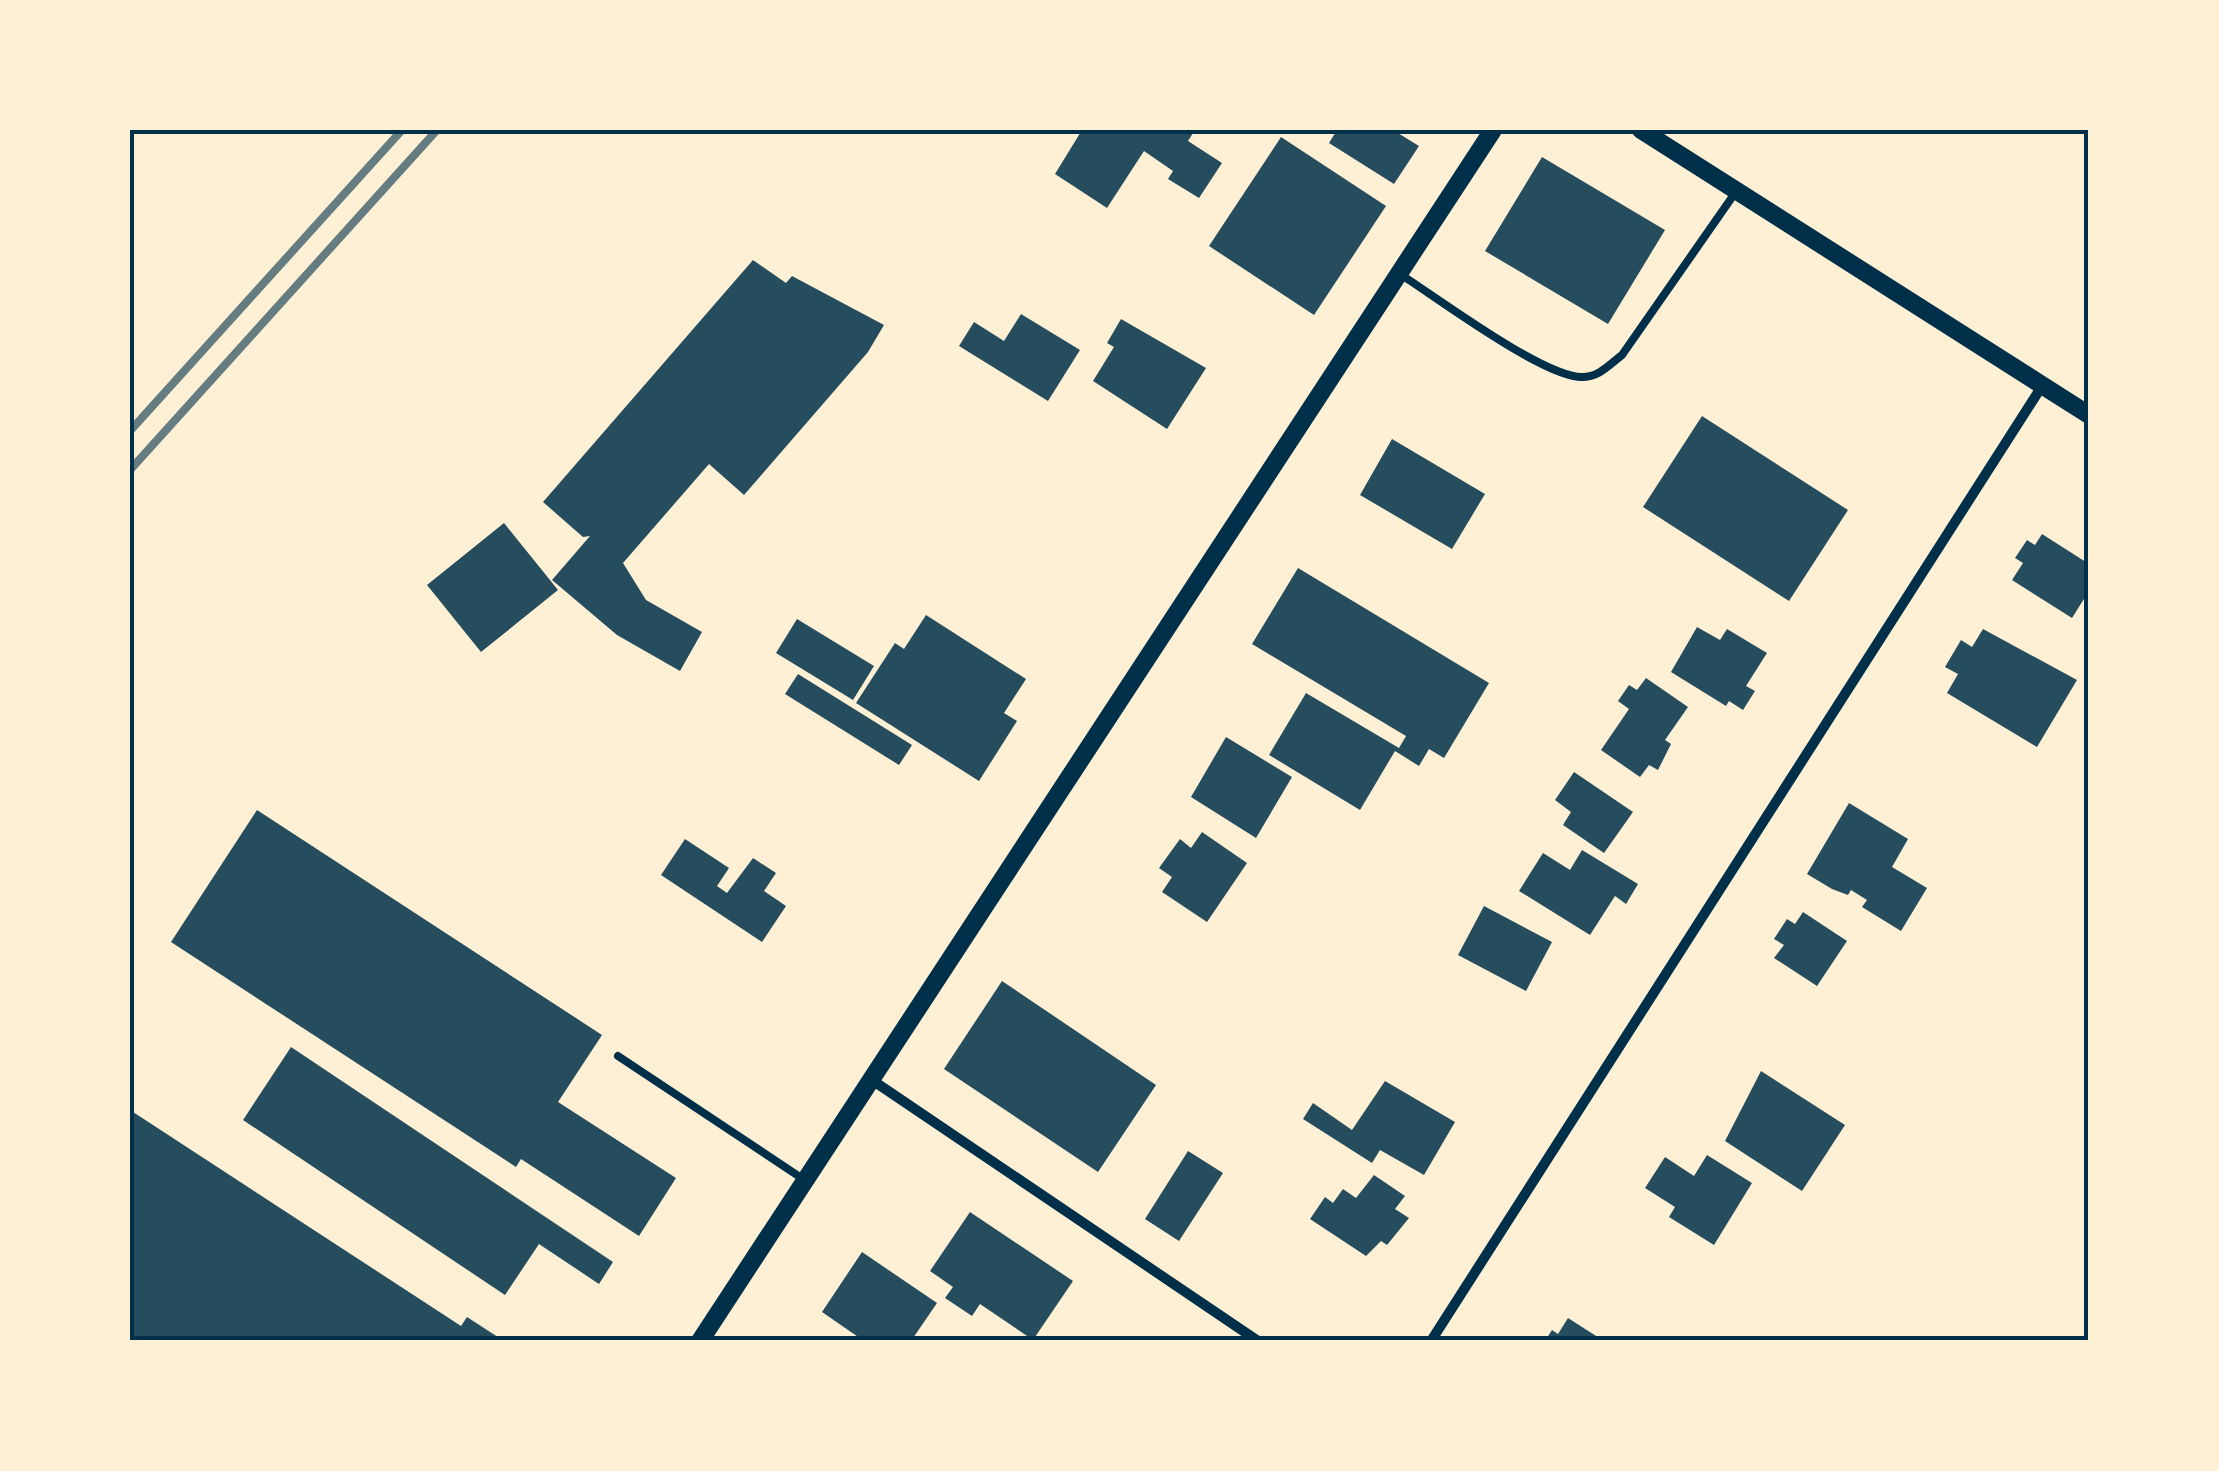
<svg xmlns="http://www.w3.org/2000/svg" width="2219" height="1471" font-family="'IBM Plex Sans',sans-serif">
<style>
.building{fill:#264d5e}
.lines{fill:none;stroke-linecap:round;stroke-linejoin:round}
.service{stroke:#003049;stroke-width:8}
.minor{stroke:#003049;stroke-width:10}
.tertiary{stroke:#003049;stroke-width:18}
.rail{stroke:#657d81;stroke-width:8}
.neatline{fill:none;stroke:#003049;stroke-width:4}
</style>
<rect width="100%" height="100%" fill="#fdf0d5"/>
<path class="building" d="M1082,130H1195L1188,141L1222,163L1199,198L1168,179L1173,171L1144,151L1107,208L1055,174Z
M1337,130H1393L1419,146L1394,184L1329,143Z
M1281,137L1386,206L1314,315L1209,246Z
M1542,157L1665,230L1608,324L1485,251Z
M753,260L786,283L792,276L884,325L868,352L744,495L709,464L623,563L646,600L702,632L680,671L617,635L552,580L590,536L583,537L543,502Z
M1021,314L1080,350L1048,401L959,346L974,322L1004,341Z
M1121,319L1206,368L1167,429L1093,381L1114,347L1107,343Z
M1702,416L1848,510L1789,601L1643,507Z
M1392,439L1485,494L1452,549L1360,495Z
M504,523L558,590L481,652L427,585Z
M2042,534L2089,564V591L2072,618L2012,580L2023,563L2015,558L2027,540L2035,545Z
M1298,568L1489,683L1444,758L1429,749L1419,766L1395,751L1360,810L1269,755L1306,693L1399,748L1406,736L1252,644Z
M926,615L1026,679L1004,713L1017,721L979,781L856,703L895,643L904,649Z
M797,619L874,666L853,700L776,653Z
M1697,627L1720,640L1727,629L1767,653L1746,686L1755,691L1743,710L1729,701L1726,706L1671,672Z
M1983,629L2077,680L2037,747L1947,693L1958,674L1945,667L1961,640L1972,647Z
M798,674L912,745L899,765L785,694Z
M1646,678L1688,707L1665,740L1671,744L1658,770L1649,765L1640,777L1601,750L1629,709L1618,701L1629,685L1637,690Z
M1226,737L1292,777L1256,838L1191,797Z
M1574,772L1633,812L1604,853L1563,825L1571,812L1555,800Z
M1849,803L1908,839L1892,867L1927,888L1901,931L1862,907L1867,900L1851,890L1848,895L1832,889L1807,874Z
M257,810L602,1035L558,1102L676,1178L639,1236L521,1159L516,1167L171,942Z
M1202,832L1247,863L1207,922L1162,892L1172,877L1159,868L1180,839L1191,848Z
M685,839L729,868L717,886L727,893L753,858L776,873L764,891L786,906L762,942L661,875Z
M1582,850L1638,884L1626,904L1615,896L1590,935L1519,891L1543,853L1570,870Z
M1484,906L1552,942L1526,991L1458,955Z
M1803,912L1847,941L1817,986L1774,958L1784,945L1774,939L1787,919L1795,924Z
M1002,981L1156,1085L1098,1172L944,1069Z
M291,1047L613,1262L599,1284L539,1244L505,1295L243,1120Z
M1761,1071L1845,1125L1802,1191L1725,1141Z
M1385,1081L1455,1122L1424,1175L1380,1150L1372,1163L1303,1119L1313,1103L1352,1130Z
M130,1110L461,1326L467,1317L504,1341H130Z
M1188,1151L1223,1173L1179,1241L1145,1219Z
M1707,1155L1752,1183L1714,1245L1669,1217L1675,1207L1645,1188L1665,1157L1694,1176Z
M1374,1175L1405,1196L1395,1209L1409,1218L1387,1245L1381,1241L1366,1256L1310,1219L1325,1197L1333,1203L1343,1189L1356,1198Z
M970,1212L1073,1281L1033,1340L980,1304L972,1316L945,1298L953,1287L930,1271Z
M862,1252L937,1303L911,1341H864L822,1312Z
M1568,1318L1604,1341H1545L1552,1330L1558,1334Z"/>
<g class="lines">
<path class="service" d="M1400,274C1436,297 1543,377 1582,377C1599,377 1609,365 1622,355L1735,193
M618,1056L803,1179"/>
<path class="minor" d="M869,1078L1258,1341
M1431,1341L2042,386"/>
<path class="tertiary" d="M1641,130L2089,415
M700,1341L1493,130"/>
<path class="rail" d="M130,431L402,130
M130,470L437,130"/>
</g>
<rect width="2219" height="1471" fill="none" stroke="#fdf0d5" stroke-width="265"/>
<rect x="132" y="132" width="1954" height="1206" class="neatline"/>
</svg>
